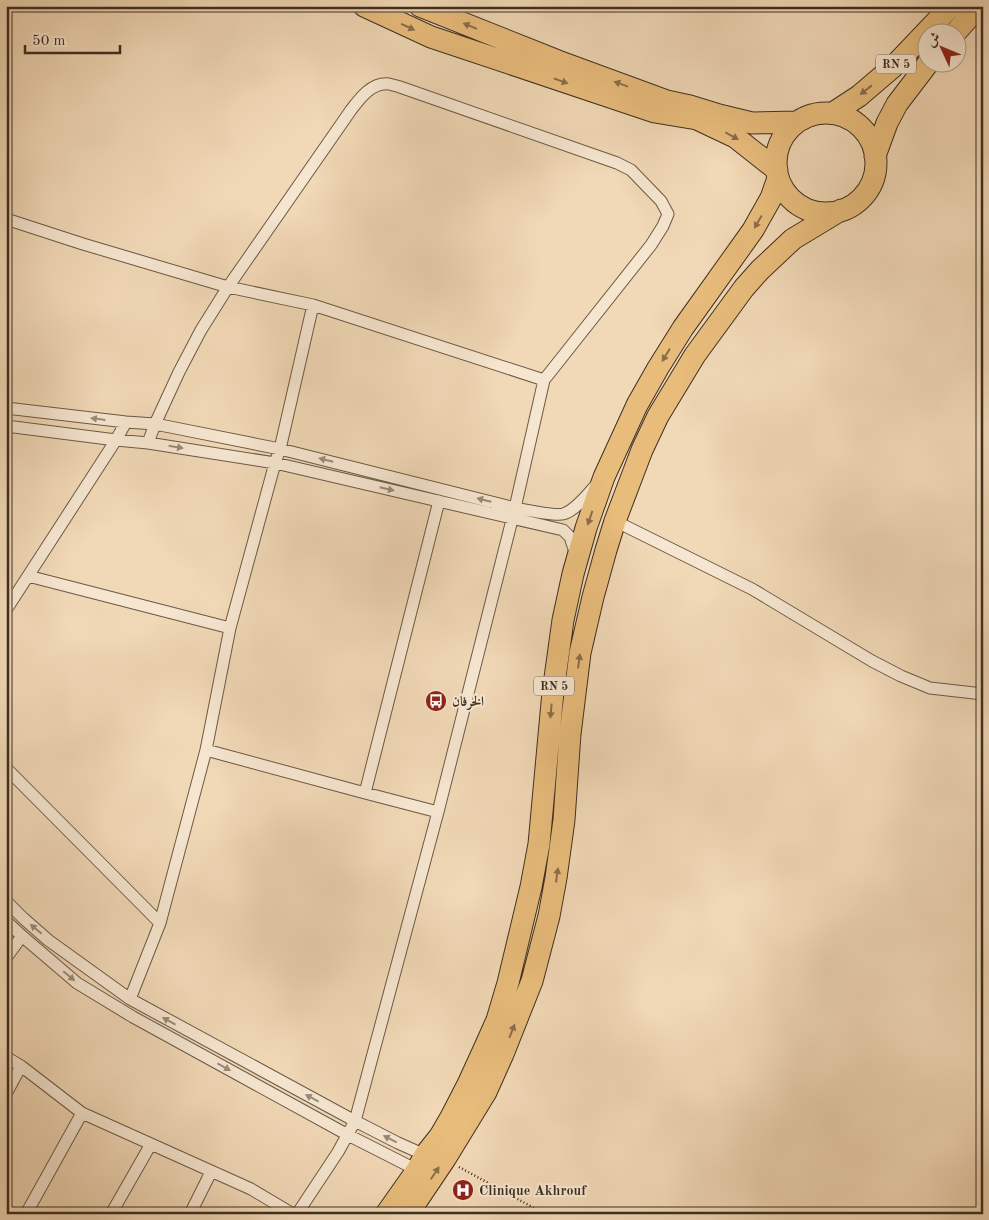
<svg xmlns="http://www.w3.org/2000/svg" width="989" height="1220" font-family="'Old Standard TT',Amiri,serif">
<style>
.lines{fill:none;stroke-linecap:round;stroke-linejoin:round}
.street-casing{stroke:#6b5946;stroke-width:13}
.highway-casing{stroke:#3e2f21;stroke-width:23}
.path{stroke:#3e2f21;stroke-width:2.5;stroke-dasharray:1 2.5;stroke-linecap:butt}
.street{stroke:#f6e6d0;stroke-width:11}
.highway{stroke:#e8bc7b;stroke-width:21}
.oneway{fill:#8a6e4a}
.oneway2{fill:#9a8a78}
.labels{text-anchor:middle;stroke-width:4;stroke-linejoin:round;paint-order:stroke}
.shield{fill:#f6e6d0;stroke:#756656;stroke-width:1}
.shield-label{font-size:12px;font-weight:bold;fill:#3e2f21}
.poi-label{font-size:14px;font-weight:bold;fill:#3e2f21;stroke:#f6e6d0;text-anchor:start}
</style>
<rect width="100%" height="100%" fill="#f1d8b6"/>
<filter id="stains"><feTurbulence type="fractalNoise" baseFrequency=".004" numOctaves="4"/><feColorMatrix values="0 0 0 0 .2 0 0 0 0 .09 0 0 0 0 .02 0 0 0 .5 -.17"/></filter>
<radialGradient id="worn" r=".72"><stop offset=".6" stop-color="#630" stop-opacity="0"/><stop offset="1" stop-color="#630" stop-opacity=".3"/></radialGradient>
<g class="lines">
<g class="street-casing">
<path id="street" d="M6,219L83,244L228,287L313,305L544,380
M6,408L126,422L155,424L280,449L515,508C526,510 554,516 563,514C575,511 588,494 596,485
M6,426L116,440L148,443L275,463L563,530L570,537L576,555
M148,443L155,424L179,372L201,330L228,287L351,110C360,98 372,82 389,84C393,85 397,86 400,87L617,163L631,170L661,201L668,214L663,226L651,245L544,380L515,508L438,812L355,1121L338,1152L297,1214
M615,521L752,589L872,661L901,676L930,688L983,694
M28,576L230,628
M6,610L116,440L126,422
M206,750L365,793L438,812
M6,768L160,923
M365,793L439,501
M6,901L23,918L48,940L130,999L355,1121L398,1143L425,1155
M6,921L22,936L77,983L133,1017L348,1135L417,1170
M6,958L22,936
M130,999L160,923L206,750L230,628L275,463L280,449L313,305
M6,1057L21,1066L82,1113L251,1189L293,1214
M6,1094L21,1066
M26,1214L82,1113
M111,1214L151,1144
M190,1214L211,1172"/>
</g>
<g class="highway-casing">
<path id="highway" d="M364,6L431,37L655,112L697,119L735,137L777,170
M420,6L558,61L667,101L690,106L719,115L752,123L797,122
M956,32L979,6
M833,113L859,96L893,67L951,6
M776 163a50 50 0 1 1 100 0a50 50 0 1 1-100 0Z
M875,156L887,123L897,104L929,62
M386,1214L417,1170L425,1155L440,1136L451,1117L468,1084L484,1049L497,1020L508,983L531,887L539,844L553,692L563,620L573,574L586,528L604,477L637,405L658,368L683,328L753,230L771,198L778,178
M408,1214L445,1159L486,1092L503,1054L532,981L549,916L556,878L564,820L570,734L580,653L593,597L606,550L615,521L642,450L658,416L695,355L744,288L760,270L793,239L841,210"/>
</g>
<path class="path" d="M459,1167L545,1214
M779,1214L800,1210L821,1214"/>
<use href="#street" class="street"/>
<use href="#highway" class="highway"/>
</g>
<defs><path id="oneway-solid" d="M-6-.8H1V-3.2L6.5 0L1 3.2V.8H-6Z" transform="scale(1.25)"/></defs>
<g class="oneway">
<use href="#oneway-solid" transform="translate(470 26) rotate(-158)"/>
<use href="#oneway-solid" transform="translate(408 27) rotate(25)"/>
<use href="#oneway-solid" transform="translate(561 81) rotate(19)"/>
<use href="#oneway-solid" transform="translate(621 84) rotate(-160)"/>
<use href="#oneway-solid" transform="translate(866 90) rotate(142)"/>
<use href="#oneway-solid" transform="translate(732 136) rotate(29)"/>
<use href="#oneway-solid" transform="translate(758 222) rotate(120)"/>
<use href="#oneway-solid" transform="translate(666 355) rotate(122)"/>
<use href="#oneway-solid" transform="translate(590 518) rotate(109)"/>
<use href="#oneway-solid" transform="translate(579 661) rotate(-82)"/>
<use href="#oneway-solid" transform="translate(551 711) rotate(95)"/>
<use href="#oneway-solid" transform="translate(557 875) rotate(-82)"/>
<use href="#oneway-solid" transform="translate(512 1031) rotate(-69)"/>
<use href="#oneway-solid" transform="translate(435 1173) rotate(-56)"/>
</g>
<g class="oneway2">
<use href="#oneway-solid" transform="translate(98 419) rotate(-173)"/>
<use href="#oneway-solid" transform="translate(176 447) rotate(9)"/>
<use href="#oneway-solid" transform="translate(326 460) rotate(-166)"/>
<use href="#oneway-solid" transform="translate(387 489) rotate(13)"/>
<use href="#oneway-solid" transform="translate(484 500) rotate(-166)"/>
<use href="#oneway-solid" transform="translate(36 929) rotate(-140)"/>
<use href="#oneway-solid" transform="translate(69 976) rotate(40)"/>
<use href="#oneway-solid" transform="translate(169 1021) rotate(-151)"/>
<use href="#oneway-solid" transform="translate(224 1067) rotate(29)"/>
<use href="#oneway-solid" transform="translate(312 1098) rotate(-152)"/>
<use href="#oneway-solid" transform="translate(390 1139) rotate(-153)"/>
</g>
<defs>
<g id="bus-disc" transform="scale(1.125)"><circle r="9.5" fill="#8f2418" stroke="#f6e6d0"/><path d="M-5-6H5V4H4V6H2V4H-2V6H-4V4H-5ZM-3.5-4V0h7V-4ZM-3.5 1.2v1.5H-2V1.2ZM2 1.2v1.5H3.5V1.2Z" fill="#fff"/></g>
<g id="hospital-disc" transform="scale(1.125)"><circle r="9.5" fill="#8f2418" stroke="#f6e6d0"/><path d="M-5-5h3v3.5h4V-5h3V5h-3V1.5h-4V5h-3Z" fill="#fff"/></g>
</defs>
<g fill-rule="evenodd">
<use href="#bus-disc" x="436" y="701"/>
<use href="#hospital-disc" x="463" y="1190"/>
</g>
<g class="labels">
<g class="shield">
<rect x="876" y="54.5" width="40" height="19" rx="4"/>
<rect x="534" y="676.5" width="40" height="19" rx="4"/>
</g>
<g class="shield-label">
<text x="896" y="68">RN 5</text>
<text x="554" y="690">RN 5</text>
</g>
<g class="poi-label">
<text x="452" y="706">الخرفان</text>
<text x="479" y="1195">Clinique Akhrouf</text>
</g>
</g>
<rect width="989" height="1220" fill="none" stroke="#f1d8b6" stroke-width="25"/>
<rect x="8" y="8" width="974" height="1205" fill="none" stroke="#3e2f21" stroke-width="2.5"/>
<rect x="12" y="12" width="964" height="1195" fill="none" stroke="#3e2f21"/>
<g transform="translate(942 48) rotate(314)"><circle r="24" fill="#f6e6d0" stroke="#ac9d8a"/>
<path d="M0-4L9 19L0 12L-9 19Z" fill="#8f2418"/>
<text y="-8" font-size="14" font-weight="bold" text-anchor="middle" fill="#3e2f21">ش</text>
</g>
<path d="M25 45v8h95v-8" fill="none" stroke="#3e2f21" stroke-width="2.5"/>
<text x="32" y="45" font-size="15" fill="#3e2f21" stroke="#f6e6d0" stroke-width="4" paint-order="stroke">50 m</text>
<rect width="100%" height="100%" filter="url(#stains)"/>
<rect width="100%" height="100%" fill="url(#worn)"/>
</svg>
